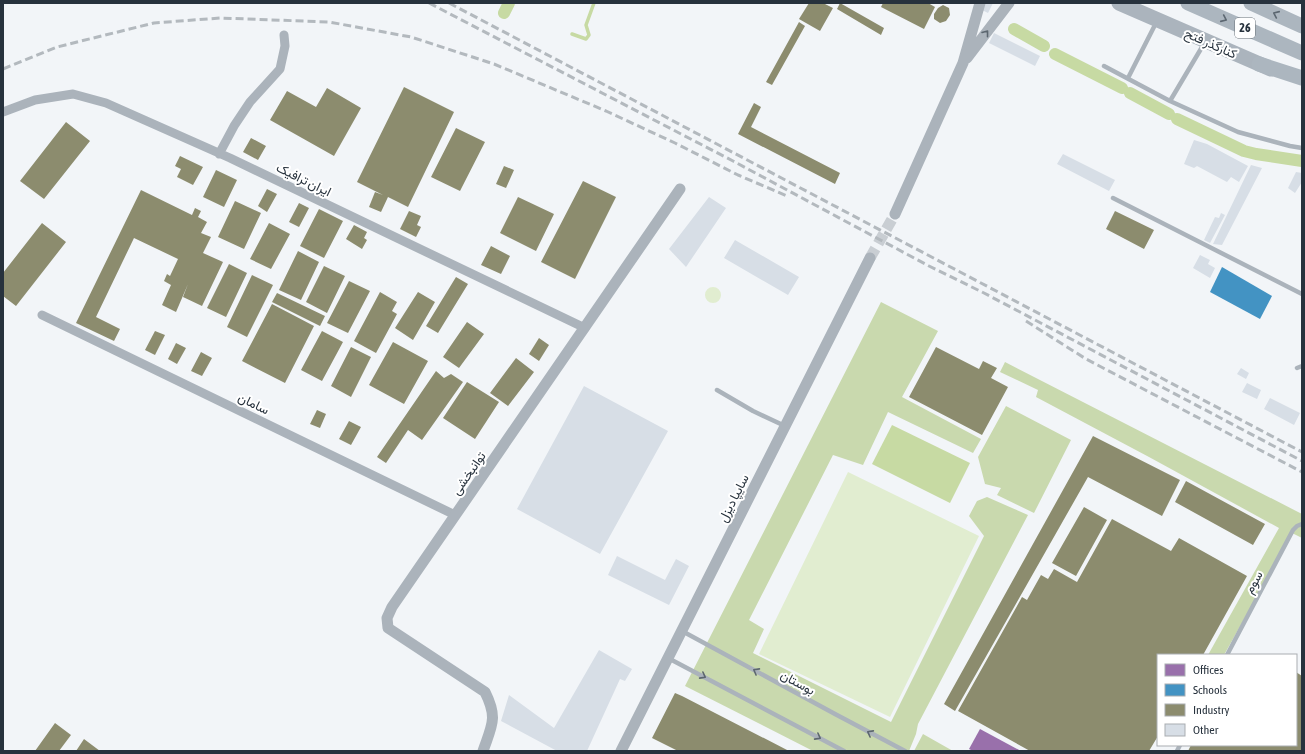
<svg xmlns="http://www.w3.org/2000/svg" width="1305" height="754" font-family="'Asap Condensed',Vazirmatn,sans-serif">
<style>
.green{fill:#e1edd0}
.forest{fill:#c9d9ae}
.water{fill:#c7daa3}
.offices{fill:#9970ab}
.schools{fill:#4393c3}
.industry{fill:#8c8c6e}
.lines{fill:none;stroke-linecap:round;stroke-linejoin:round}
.stream{stroke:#c7daa3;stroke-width:3.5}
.canal{stroke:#c7daa3;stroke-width:12}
.building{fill:#d7dee6}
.tertiary-tunnel{stroke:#c9ced3;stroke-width:11;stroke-dasharray:11 5.5;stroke-linecap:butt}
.service{stroke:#abb3bb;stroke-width:4.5}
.minor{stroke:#abb3bb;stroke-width:9}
.tertiary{stroke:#abb3bb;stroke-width:11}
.primary{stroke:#abb4bd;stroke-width:15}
.trunk{stroke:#acb6bf;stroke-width:15}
.rail{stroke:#b3b9be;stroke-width:3;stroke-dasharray:8 4;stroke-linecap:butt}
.oneway{stroke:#5c6771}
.oneway2{stroke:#5c666f}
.labels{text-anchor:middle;stroke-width:4;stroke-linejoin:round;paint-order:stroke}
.shield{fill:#fff;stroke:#687077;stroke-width:1}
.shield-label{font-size:12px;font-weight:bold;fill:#27323d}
.street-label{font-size:13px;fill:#27323d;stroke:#fff}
</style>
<rect width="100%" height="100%" fill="#f2f5f8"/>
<path class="green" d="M705 295a8 8 0 1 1 16 0a8 8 0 1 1-16 0Z
M848,472L979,536L890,717L759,654Z"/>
<path class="forest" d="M881,302L938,331L902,397L981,439L973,453L888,412L863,465L833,455L749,620L764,629L753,653L891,722L984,536L969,516L977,501L987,497L1028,515L918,724L916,734L909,751H813L685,686Z
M1005,362L1302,514V538L1292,533L1224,655H1208L1279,528L1149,457L1036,397L1038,390L1000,372Z
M1006,406L1071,440L1034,513L997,495L1001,488L985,484L978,457Z
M923,734L953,751H914Z"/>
<path class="water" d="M892,425L970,463L950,503L872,464Z"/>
<path class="offices" d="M980,729L1021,751H973L969,749Z"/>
<path class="schools" d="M1222,267L1272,296L1260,319L1210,292Z"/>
<path class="industry" d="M809,3H823L833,8L820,31L799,19Z
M840,3L884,28L881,35L837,9Z
M883,3H928L935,7L924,29L881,7Z
M943,5L949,8L950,15L946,21L940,23L934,19V14L938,8Z
M799,22L805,26L772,85L766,82Z
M404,87L454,112L408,207L388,197L381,212L369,207L375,192L383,195L357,182Z
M327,88L361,108L334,156L270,120L287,91L316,107Z
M754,103L761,107L751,127L840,173L835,184L738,134Z
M66,122L90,141L44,199L20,181Z
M456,128L485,142L460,191L431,177Z
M251,138L266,146L258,160L243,152Z
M180,156L203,167L193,185L177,177L181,169L175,166Z
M504,166L514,170L506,188L496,184Z
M216,170L237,180L224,207L203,197Z
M583,181L616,197L575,279L541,262Z
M267,189L277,194L267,212L258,206Z
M141,190L192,215L195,208L201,211L198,217L207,222L201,233L211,237L203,253L223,262L202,306L183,297L188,284L176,312L162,305L171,285L164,281L167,274L170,276L178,259L134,238L96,317L120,329L114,341L76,323Z
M518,197L554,214L536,251L500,233Z
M235,201L261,213L244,249L218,237Z
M299,203L309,208L299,227L289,222Z
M319,209L343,221L324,258L300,246Z
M409,211L421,216L417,225L421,227L416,237L400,229Z
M1115,211L1154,230L1144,249L1106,229Z
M42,223L66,242L16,306L3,296V273Z
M269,223L290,234L271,269L250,259Z
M354,225L367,232L364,238L367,240L362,249L346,239Z
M491,246L510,256L501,274L481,265Z
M298,251L319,262L301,300L279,290Z
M229,264L247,273L226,317L207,308Z
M324,266L345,276L327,313L306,302Z
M252,275L273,285L247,337L227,327Z
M456,277L468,284L438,333L426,326Z
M349,281L370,291L348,333L327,323Z
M380,292L397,302L392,311L397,314L376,353L354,341Z
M418,292L435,302L413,340L395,328Z
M277,293L325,316L320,326L272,302Z
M272,304L314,326L285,383L242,361Z
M467,322L484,334L459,368L443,357Z
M155,331L165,335L155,355L145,350Z
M322,331L343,342L322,381L301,370Z
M539,338L549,345L539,361L529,354Z
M393,342L428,361L404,404L369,385Z
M176,343L186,348L177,364L168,359Z
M351,347L371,357L351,397L331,386Z
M936,347L979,369L983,361L997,368L991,378L1008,387L982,435L909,397Z
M201,352L212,358L202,376L191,371Z
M516,358L534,372L508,406L490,393Z
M436,371L444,378L451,374L463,382L422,440L408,430L386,463L377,457Z
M467,382L499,402L475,439L443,418Z
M317,410L326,414L320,428L310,424Z
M349,421L361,427L351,445L339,439Z
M1093,436L1180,480L1162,516L1088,477L955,711L944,704Z
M1186,481L1265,524L1253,545L1175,502Z
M1084,507L1107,520L1076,576L1052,563Z
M1112,519L1171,551L1179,538L1247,576L1203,655H1158V736L1149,751H1030L958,711L1022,597L1027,600L1041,575L1048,579L1054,569L1077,582Z
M1296,672L1302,676V751H1188L1191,745H1296Z
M675,693L682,696L789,751H678L652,738Z
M55,723L71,735L59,751H35Z
M84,739L100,751H76Z"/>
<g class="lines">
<path class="stream" d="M572,34L586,39L589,35L586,25L594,3"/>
<path class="canal" d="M504,13L509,3
M1014,29L1044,46
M1055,54L1122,88
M1130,93L1169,114
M1177,119L1244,151L1256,154L1302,161"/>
</g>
<path class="building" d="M985,3H993L988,13L982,10Z
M994,33L1040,56L1035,66L989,43Z
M1194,140L1207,144L1248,166L1239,182L1231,177L1227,182L1197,166L1194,168L1184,164Z
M1063,154L1115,180L1109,191L1057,164Z
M1251,165L1262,168L1222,245L1213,244Z
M1296,172L1302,173V182L1295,193L1288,188Z
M709,197L726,208L686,267L669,249Z
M1221,213L1225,215L1210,243L1204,240L1215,217L1219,218Z
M735,240L799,277L788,295L724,258Z
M1200,255L1210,260L1208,264L1215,268L1210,278L1193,268Z
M1241,368L1249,373L1246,379L1237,374Z
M1247,383L1261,390L1257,399L1242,392Z
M584,386L668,431L600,554L517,509Z
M1270,398L1300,413L1294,425L1264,409Z
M617,556L665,580L676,559L689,566L669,605L608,575Z
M599,650L632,669L625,681L620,679L587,751H557L501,721L509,695L554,728Z"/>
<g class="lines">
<path class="tertiary-tunnel" d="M870,258L895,214"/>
<path class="service" d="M1205,42L1170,101L1238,132L1290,146L1302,148
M1104,66L1170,101
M1128,78L1157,21
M1113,198L1302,294
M1297,368L1302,366
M717,390L753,411L785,426
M682,631L835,714L905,751
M1227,655L1293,530L1297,526L1302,524
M668,658L844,751
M1177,751L1180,745"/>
<path class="minor" d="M3,112L35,100L73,94L106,103L230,158L585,328
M219,154L234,126L250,102L280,69L285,46L284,35
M42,315L455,515"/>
<path class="tertiary" d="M967,58L1009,3
M895,214L963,63L980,3
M483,751C492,725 498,718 485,692L388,628L387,618L392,607L680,189
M621,751L870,258"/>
<path class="primary" d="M1119,3L1271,69"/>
<path class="trunk" d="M1188,3L1302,53
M1251,3L1302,26
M1259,64L1302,78"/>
<path class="rail" d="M429,3L733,161L929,266L984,293L1302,461
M449,3L1302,452
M3,69L57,47L154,23L220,18L329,22L411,37L494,64L606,111L675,143L738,175L787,196
M1026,321L1086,359L1302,472"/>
</g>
<defs><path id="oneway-chevron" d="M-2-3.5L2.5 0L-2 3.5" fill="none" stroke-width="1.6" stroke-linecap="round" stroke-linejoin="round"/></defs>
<g class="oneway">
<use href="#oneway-chevron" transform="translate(1276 14) rotate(-156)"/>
<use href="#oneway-chevron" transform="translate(1224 19) rotate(24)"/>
</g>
<g class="oneway2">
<use href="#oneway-chevron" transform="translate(986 33) rotate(-52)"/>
<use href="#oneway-chevron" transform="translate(756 671) rotate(-151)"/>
<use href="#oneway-chevron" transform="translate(703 676) rotate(28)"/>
<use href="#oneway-chevron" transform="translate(870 733) rotate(-152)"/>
<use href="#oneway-chevron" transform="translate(818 737) rotate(28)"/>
</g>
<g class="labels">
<rect class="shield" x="1235" y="18" width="20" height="20" rx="3"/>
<g class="shield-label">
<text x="1245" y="32">26</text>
</g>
<g class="street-label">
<text transform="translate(1211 43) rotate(24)" y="5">کنارگذر فتح</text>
<text transform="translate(304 179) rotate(26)" y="5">ایران ترافیک</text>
<text transform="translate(254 403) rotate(26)" y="5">سامان</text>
<text transform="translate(468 473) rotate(-55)" y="5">توانبخشی</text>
<text transform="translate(733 498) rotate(-63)" y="5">سایپا دیزل</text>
<text transform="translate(1253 582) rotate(-62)" y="5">سوم</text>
<text transform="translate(798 682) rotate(29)" y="5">بوستان</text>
</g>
</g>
<rect width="1305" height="754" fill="none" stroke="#27323d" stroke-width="8"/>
<rect x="1157" y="654" width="140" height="92" fill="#ffffff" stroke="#a9adb1"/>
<rect x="1165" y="664" width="20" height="12" fill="#9970ab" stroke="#a9adb1"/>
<text x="1193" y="674" font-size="12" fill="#27323d">Offices</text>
<rect x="1165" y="684" width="20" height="12" fill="#4393c3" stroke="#a9adb1"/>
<text x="1193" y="694" font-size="12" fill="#27323d">Schools</text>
<rect x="1165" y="704" width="20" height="12" fill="#8c8c6e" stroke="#a9adb1"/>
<text x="1193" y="714" font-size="12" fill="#27323d">Industry</text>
<rect x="1165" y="724" width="20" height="12" fill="#d7dee6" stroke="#a9adb1"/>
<text x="1193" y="734" font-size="12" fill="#27323d">Other</text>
</svg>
